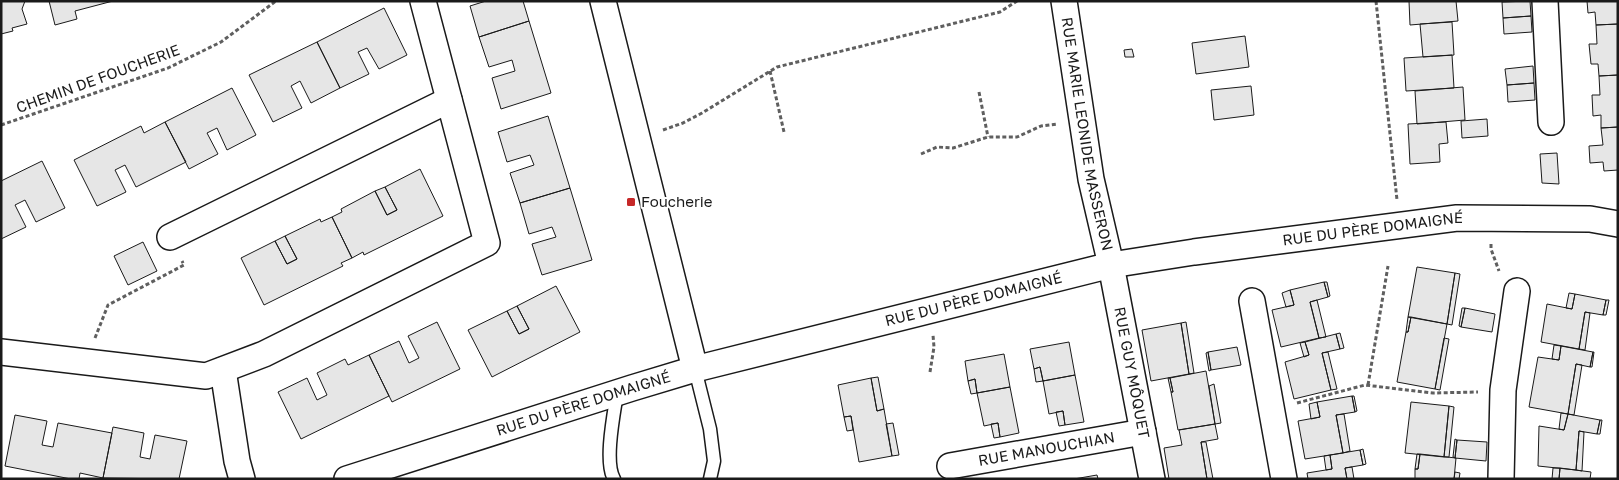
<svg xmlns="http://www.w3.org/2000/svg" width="1619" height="480" font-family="'Golos Text',sans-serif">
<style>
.building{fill:#e6e6e6;stroke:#1a1a1a}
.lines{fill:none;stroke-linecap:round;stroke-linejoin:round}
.service-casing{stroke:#1a1a1a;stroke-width:15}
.minor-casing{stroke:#1a1a1a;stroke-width:28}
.path{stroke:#5f5f5f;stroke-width:3;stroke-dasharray:4 2.5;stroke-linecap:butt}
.service{stroke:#fff;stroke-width:12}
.minor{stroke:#fff;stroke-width:25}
.poi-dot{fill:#c62828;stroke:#fff;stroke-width:2}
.labels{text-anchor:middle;stroke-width:4;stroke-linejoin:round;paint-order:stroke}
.street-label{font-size:15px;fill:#1a1a1a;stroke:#fff}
.poi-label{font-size:15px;fill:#1a1a1a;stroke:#fff;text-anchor:start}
</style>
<rect width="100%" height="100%" fill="#fff"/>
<path class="building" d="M1,1H25L22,9L27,24L12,28L13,31L1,34Z
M49,1H113L75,11L77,19L55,25Z
M486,1H523L529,21L479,37L470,6Z
M1409,1H1456L1458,21L1410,25Z
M1530,1L1531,16L1503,18L1502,2Z
M1587,1H1618V24L1596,25L1595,12L1588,13Z
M384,8L407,55L379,69L367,48L358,52L369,74L340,88L317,42Z
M1531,16L1532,32L1504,34L1503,18Z
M529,21L551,93L501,109L492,78L515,71L512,60L489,67L479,37Z
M1452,22L1454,55L1423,57L1420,24Z
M1618,24V75L1599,76L1598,64H1591L1589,44H1597L1596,25Z
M1245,36L1249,67L1196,74L1192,43Z
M317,42L340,88L311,103L300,81L291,86L302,108L273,122L249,75Z
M1132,49L1134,57H1125L1124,50Z
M1452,55L1454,88L1406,91L1404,58Z
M1533,66L1534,83L1507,85L1505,69Z
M1618,75V127L1601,128V115L1593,116L1592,95H1600L1599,76Z
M1534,83L1535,100L1508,102L1507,85Z
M1251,86L1254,115L1214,120L1211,90Z
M1463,87L1465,120L1417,124L1415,91Z
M232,88L256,135L227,150L217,128L207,133L218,154L189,169L165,122Z
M548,116L570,188L520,203L510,173L534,165L530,155L507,162L498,132Z
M1487,119L1488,136L1462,138L1461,121Z
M165,122L186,162L136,187L125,165L115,170L126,192L97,206L74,160L141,126L144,133Z
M1446,122L1448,143L1439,144L1440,162L1410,164L1408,124Z
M1618,127V170L1604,171L1603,162L1590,163L1589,146L1603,145L1601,128Z
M1557,153L1559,184L1542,183L1540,154Z
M42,161L65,208L36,222L25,200L15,205L26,227L1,239V181Z
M420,169L443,216L364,255L363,252L352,258L332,217L342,212L341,209L375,191L387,215L397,210L385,187Z
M385,187L397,210L387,215L375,191Z
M570,188L592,260L542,275L532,244L556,237L552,227L529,234L520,203Z
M332,217L352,258L341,263L343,266L264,305L241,258L275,241L287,264L297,259L285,236L320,219L321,222Z
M285,236L297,259L287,264L275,241Z
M143,242L157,271L128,285L114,256Z
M1417,267L1455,273L1447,324L1408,317Z
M1455,273L1460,274L1452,325L1447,324Z
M1324,282H1327L1330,296L1328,297Z
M1324,282L1328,297L1310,302L1319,338L1281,347L1272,310L1294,305L1290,290Z
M556,286L580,332L492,377L468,330L507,311L519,334L529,329L517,306Z
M1290,290L1294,305L1286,307L1282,293Z
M1569,293L1575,294L1572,309L1566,308Z
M1575,294L1606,300L1603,315L1585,312L1579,349L1541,342L1547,304L1572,309Z
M1317,300L1326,337L1319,338L1310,302Z
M1606,300H1609L1606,315H1603Z
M517,306L529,329L519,334L507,311Z
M1462,308H1465L1461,327L1459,326Z
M1465,308L1495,314L1492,332L1461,327Z
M1585,312L1590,313L1585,350L1579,349Z
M1408,317H1411L1408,332H1406Z
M1411,317L1447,324L1435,389L1397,382L1406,332H1408Z
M437,322L460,369L392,402L369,355L399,341L409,363L419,358L408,336Z
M1186,322L1194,373L1189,374L1181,323Z
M1181,323L1189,374L1151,381L1142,330Z
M1340,333L1344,348L1340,349L1336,334Z
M1336,334L1340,349L1322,353L1331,390L1294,399L1285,362L1309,355L1305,342Z
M1444,338L1449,339L1440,390L1435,389Z
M1069,342L1075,375L1043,381L1040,367L1034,369L1030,349Z
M1305,342L1309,355L1304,357L1300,343Z
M1554,345L1561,346L1559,360L1552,359Z
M1561,346L1593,352L1590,367L1576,364L1568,414L1529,407L1538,357L1559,360Z
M1237,347L1241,365L1211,370L1208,352Z
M1208,352L1211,370L1209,371L1206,353Z
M1328,352L1337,389L1331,390L1322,353Z
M1593,352H1594L1592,367H1590Z
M1004,354L1010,387L977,393L975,379L968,381L965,361Z
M369,355L389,396L301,439L278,392L307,378L317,400L327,395L317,373L345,359L348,365Z
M1576,364L1582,365L1574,415L1568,414Z
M1040,367L1043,381L1036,382L1034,369Z
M1206,371L1215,424L1178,430L1171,392H1173L1170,378Z
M1075,375L1084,422L1065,425L1063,411L1049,414L1043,381Z
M878,377L884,409L877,411L871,378Z
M871,378L877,411L884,409L892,456L859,462L851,416L844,417L838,385Z
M1168,378H1170L1173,392H1171Z
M975,379L977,393L971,394L968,381Z
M1214,384L1221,423L1215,424L1209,386Z
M1010,387L1019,433L1000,437L998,423L984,426L977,393Z
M1352,396L1355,412L1336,415L1343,453L1305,459L1298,421L1320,417L1317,402Z
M1352,396H1354L1357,411L1355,412Z
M1317,402L1320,417L1311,419L1309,404Z
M1411,402L1449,406L1444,457L1405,453Z
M1449,406L1454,407L1449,457H1444Z
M1063,411L1065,425L1059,426L1056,412Z
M1561,413L1568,414L1564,430L1559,429Z
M1344,414L1350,451L1343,453L1336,415Z
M1568,414L1600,420L1597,434L1579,431L1576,470L1538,466L1539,426L1564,430Z
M15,415L47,421L42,445L53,447L58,423L112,433L103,478L80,473L79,479H71L5,466Z
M851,416L853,430L847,431L844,417Z
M1600,420H1602L1600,434H1597Z
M893,423L899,455L892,456L886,424Z
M998,423L1000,437L994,438L991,424Z
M1215,424L1218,439L1201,442L1207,479H1169L1164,448L1182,445L1179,430Z
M113,427L144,433L140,457L150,459L155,435L187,441L179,479L103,478Z
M1579,431L1584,432L1582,471L1576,470Z
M1455,439L1457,440L1455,458L1453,457Z
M1457,440L1487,442L1486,461L1455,458Z
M1201,442H1206L1213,479H1207Z
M1363,449L1366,464L1363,465L1360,450Z
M1360,450L1363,465L1345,468L1347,479H1308L1307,473L1332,469L1330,455Z
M1417,454H1420L1418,469H1415Z
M1420,454L1456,458L1454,479H1415V469H1418Z
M1330,455L1332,469L1326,470L1324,456Z
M1352,467L1354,479H1347L1345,468Z
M1553,468H1560L1559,479H1552Z
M1560,468L1591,472L1590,479H1559Z
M1455,472L1460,473L1459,479H1454Z
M1097,475L1098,479H1074Z"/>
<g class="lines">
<g class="service-casing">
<path id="service" d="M695,369L710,429L714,461L710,479
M614,479C604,462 614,413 617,393"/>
</g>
<g class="minor-casing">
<g id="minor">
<path d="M603,1L695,369"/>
<path id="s1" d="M1064,1L1091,179L1111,265L1152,479"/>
<path d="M1545,1L1551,122"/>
<path d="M170,237L449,100"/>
<path d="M1252,301L1284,479"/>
<path d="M1,352L206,376L264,354L487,243L423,1"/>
<path d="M223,370L237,461L242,479"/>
<path id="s2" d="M950,466L1143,432"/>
<path id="s3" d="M347,479L632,388L695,369L1111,265L1194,252L1457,218L1590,219L1618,224"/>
<path d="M1501,479L1503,390L1517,291"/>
</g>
</g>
<path class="path" d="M1376,1L1397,200
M770,71L784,132
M979,92L988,137
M1,125L168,68L221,42L276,1
M663,130L683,123L702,113L777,67L1000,12L1017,1
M921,154L937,147L953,148L988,137H1017L1041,126L1057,124
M1491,244V249L1499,271
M95,338L108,305L184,265L182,261
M930,372L934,347L933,335
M1368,385L1388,266
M1297,403L1365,385L1433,393L1478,392"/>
<use href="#service" class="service"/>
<use href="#minor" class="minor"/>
</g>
<rect class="poi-dot" x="626" y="197" width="10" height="10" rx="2.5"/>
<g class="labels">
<g class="street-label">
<text transform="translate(98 79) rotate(-20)" y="5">CHEMIN DE FOUCHERIE</text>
<text dy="5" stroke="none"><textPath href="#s1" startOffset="135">RUE MARIE LEONIDE MASSERON</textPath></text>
<text dy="5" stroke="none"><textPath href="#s3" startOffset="1058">RUE DU PÈRE DOMAIGNÉ</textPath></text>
<text dy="5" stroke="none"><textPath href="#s3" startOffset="652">RUE DU PÈRE DOMAIGNÉ</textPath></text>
<text dy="5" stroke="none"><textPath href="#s1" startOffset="378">RUE GUY MÔQUET</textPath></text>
<text dy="5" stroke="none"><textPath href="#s3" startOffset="248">RUE DU PÈRE DOMAIGNÉ</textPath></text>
<text dy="5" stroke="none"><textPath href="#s2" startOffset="98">RUE MANOUCHIAN</textPath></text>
</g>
<g class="poi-label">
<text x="641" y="207">Foucherie</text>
</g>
</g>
<rect width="1619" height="480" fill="none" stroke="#1a1a1a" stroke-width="5"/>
</svg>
